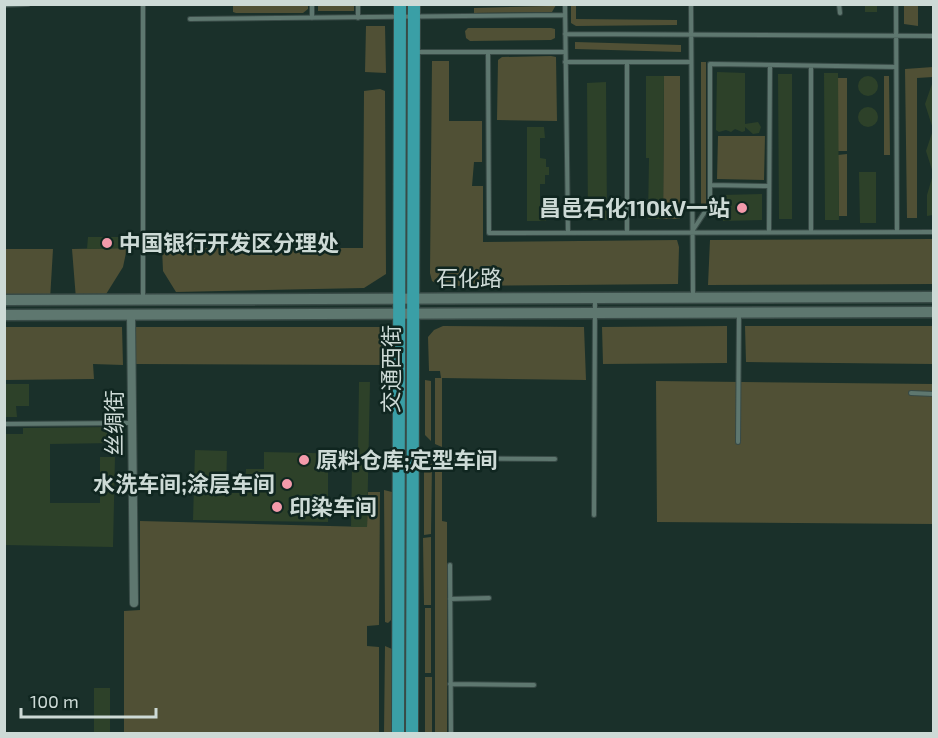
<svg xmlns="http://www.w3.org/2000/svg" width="938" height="738" font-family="'Exo 2','Noto Sans SC',sans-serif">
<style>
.green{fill:#505035}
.building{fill:#2d4129}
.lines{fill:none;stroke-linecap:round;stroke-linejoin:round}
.lane-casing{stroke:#384a46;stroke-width:6}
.street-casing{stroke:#384a46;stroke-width:10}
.secondary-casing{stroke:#384a46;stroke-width:13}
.primary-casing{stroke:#384a46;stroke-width:14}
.lane{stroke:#5e776f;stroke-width:4}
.street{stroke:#5e776f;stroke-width:8}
.secondary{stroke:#5e776f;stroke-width:10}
.primary{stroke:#3a9fa6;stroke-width:12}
.poi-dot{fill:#f39aab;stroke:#102620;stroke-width:2}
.labels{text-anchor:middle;stroke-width:5;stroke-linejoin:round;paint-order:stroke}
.poi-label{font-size:22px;font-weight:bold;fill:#cddad6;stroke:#102620;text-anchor:start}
.street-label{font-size:22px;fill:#cddad6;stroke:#102620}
</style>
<rect width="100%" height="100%" fill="#1a302a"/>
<path class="green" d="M233,5H308V9L303,13H236L233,12Z
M318,5H354V11H318Z
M549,5H556L552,12L474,13V8L548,6Z
M571,5H576V19L677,20V25L576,26L571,23Z
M904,5H918V26L904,24Z
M366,26H385L386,73L365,72Z
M468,28H551L555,29V38L551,40L470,41L466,38L465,31Z
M575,42L681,45V52L575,49Z
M551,56L556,57L557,121L497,120L498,60L502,57Z
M432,61H449V121H482V162H474L472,186H483V242L677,240L679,247L678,284L441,286L432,281L430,273Z
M701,62H706V206H701Z
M933,67V77L917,78V218H907L905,69Z
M664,76H680V219H663Z
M884,76H889L890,155H884Z
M838,78H847V151H838Z
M380,89L385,91L386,274L364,288L176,292L163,271L162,248H363L364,91Z
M718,136H765L764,180L717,179Z
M847,154V216H839L838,155Z
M933,239V284L708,285L710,240Z
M127,248L123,267L103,299H76L72,249Z
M5,249H53L50,300L5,299Z
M443,326L584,327L586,380L442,378V447L435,444V378H441L440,371H429L428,337L434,330Z
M727,326V363L603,364L602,327Z
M745,326H933V364L746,362Z
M5,327H122L123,365L93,364L94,379L5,380Z
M135,327H383L388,341V365L136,364Z
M425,380L431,381V441L425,435Z
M656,381L933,384V524L657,522Z
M442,462V521L447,522V733L435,734V463Z
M430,464H432L431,534L424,535V470Z
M384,490L392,492L391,620L388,623L385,622Z
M368,492H380L379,625L367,626V646L379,647V733L124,734V611L140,610V521L367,527Z
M431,537V605H424L423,538Z
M425,608H431V673H425Z
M385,646L392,649L391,733H384Z
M425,677H432V733H425Z"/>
<path class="building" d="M865,4H877V12H865Z
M717,72L745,73V124L758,122L761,127L759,133L753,134L745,127V131L742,132L735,129L731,132L726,130L719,132L716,130Z
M824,73H838L839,220H825Z
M778,74H792V219H779Z
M858 86a10 10 0 1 1 20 0a10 10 0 1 1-20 0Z
M646,76H664L663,219H648L649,158H646Z
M606,82L607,220H588L587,83Z
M932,84H933V129L925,104Z
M858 117a10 10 0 1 1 20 0a10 10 0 1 1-20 0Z
M527,127H544L545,138H540V158L546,159V167H549V175H545V184H540V210H545L546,221H527Z
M932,133L933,134V173L926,151Z
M859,172H876V223H860Z
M932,178L933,215L927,216V195Z
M762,194V220L723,221L722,195Z
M88,237H127V248L87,249Z
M359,382H370L367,527H351L352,467H328V522L193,520L195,450L227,451L226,493H245L246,469H264V452L358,454Z
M4,384H29V406H16L17,417H4Z
M115,427V443L50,444V503H100V457H115L113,547L4,545V434H23V428Z
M94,688H110V734H94Z"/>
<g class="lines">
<g class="lane-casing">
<path id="lane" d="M565,4L568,233
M691,4L693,296
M839,4L840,13
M896,4L897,232
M4,5L28,4
M312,18V4
M358,18V4
M190,19L565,15
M565,34L934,36
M415,52H565
M488,52L489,233L934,232
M565,62H691
M627,62V233
M710,185L769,186
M769,232L770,65
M811,232V66
M691,233L710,204V64L896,67
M143,298V4
M911,393L934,394
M4,424L131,423
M738,442L739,313
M416,458L555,459
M594,515L595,301
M450,565L451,734
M450,599L489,598
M450,684L534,685"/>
</g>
<g class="street-casing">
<path id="street" d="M131,314L134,603"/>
</g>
<g class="secondary-casing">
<path id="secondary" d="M4,300L934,297
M4,315L934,312"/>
</g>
<g class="primary-casing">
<path id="primary" d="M398,734L400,4
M412,734L414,4"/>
</g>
<use href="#lane" class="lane"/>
<use href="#street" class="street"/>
<use href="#secondary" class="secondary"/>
<use href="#primary" class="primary"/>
</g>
<g class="poi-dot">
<circle cx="742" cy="208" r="6"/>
<circle cx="107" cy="243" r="6"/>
<circle cx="304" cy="460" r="6"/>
<circle cx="287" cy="484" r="6"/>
<circle cx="277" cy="507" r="6"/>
</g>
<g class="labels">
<g class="poi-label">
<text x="730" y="216" text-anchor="end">昌邑石化110kV一站</text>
<text x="119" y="251">中国银行开发区分理处</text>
<text x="316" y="468">原料仓库;定型车间</text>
<text x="275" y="492" text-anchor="end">水洗车间;涂层车间</text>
<text x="289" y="515">印染车间</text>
</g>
<g class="street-label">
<text x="469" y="286">石化路</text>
<text transform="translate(391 369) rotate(-90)" y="8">交通西街</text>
<text transform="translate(114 423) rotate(-90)" y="8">丝绸街</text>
</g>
</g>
<rect width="938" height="738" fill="none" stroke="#cddad6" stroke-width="12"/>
<path d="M21 708v9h135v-9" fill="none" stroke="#cddad6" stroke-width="3"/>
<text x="30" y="708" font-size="18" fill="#cddad6" stroke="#102620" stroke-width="4.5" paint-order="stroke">100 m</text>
</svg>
